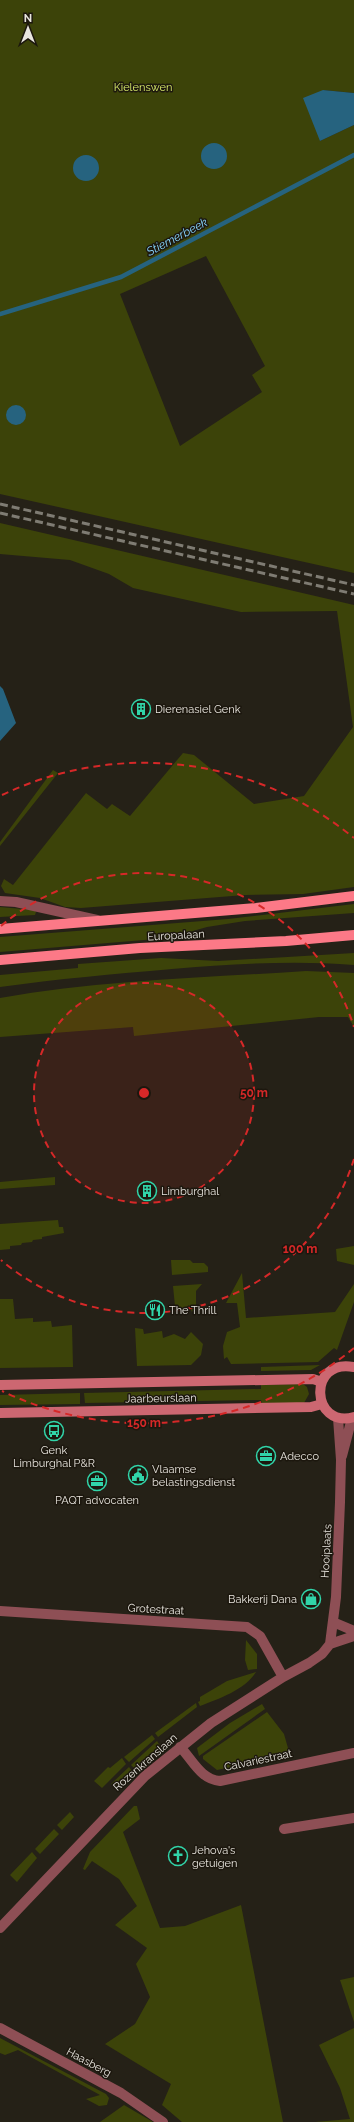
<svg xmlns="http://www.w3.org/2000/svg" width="354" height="2122" font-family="Raleway,sans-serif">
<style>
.green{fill:#3c4309;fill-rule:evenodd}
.water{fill:#26637f}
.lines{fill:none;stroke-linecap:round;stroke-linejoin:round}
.stream{stroke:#26637f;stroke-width:4.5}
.minor{stroke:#8e4f55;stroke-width:10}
.secondary{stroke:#cc6771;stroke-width:10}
.primary{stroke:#fc7987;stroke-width:10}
.rail{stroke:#7f7c73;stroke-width:3;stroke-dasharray:8 4;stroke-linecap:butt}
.ring{fill:none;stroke:#d62828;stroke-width:2;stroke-dasharray:7 5}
.labels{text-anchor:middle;stroke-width:3;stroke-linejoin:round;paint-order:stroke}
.park-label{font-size:11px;fill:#dbee6b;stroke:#1c170e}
.poi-label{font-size:11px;fill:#e8e5de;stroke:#1c170e;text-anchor:start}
.street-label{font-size:11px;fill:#e8e5de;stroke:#1c170e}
.water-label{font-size:12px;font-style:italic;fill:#88d6fd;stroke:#1c170e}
.centre{fill:#d62828;stroke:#1c170e;stroke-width:2}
.ring-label{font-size:12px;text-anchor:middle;font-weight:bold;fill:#d62828;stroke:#1c170e;stroke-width:3;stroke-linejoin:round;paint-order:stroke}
</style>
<rect width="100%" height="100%" fill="#252117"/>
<path class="green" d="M0,0H354V93L323,90L320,141L354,125V573L0,494ZM206,256L265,366L252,375L262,392L180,446L120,294Z
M0,523L354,605V887L303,894L245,895L81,908L65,907L40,898L5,893L1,886L4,879L13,885L86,793L107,809L112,804L130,816L183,753L194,755L254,804L304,796L353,727L337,611L241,612L133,588L109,574L70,560L0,554Z
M53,770L58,773L0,846V842Z
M354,904V913L245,921L207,927L168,938L0,952V937L228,919Z
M0,907L34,910L36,912L35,915L0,917Z
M354,953V965C294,960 232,964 172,969C114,974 57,979 0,987V975L78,968V964L161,958L218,961Z
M306,971L354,973V1027L348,1017H319L134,1036L133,1027L0,1037V998C101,980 204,978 306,971Z
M55,1177V1185L0,1189V1182Z
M58,1220L59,1227H63L64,1233L42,1237V1239L33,1240L32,1242L22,1243L21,1245L10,1246V1249L0,1250V1224Z
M354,1246V1265L337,1261L336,1249Z
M171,1260H190L193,1263H204L208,1267V1272L172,1275Z
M242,1273L246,1318L335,1312L354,1284V1302L337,1350L334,1348L318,1362L231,1364L227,1357L224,1359L223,1346L227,1332L240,1327L237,1303H226Z
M202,1284L196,1291V1308L192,1312L189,1305L183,1309L175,1306L173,1286Z
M0,1299H13L15,1319L33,1318V1322L51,1321L52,1327L72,1325L73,1367L0,1368Z
M135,1328L143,1329L144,1334L162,1331L163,1338L174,1334L185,1339L191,1332L203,1344L201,1355L191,1365L137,1366Z
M320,1365L311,1370L261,1371V1367Z
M303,1384L307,1387L309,1394L304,1403L262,1404L261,1400L85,1403L84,1393L261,1389V1385Z
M80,1393V1404L0,1405V1395Z
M246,1640L257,1654V1669L248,1670L245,1660Z
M256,1672C245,1690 218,1699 200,1706L198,1702L200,1701V1697L227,1681Z
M196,1703L197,1707L158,1737L155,1733Z
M262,1704L265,1709L199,1756L197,1748L230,1723Z
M267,1712L284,1734L290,1755L217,1770L203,1759V1756Z
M152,1735L155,1739L129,1762L124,1757Z
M157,1741L160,1746L135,1769L131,1765Z
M122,1758L126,1764L102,1788L94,1781L108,1767L110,1768Z
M129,1767L132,1771L114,1788L111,1784Z
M134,1806H137L140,1819L123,1832L160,1928L185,1926L241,1905L283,2122H182L162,2105L171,2084L105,2044L135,2024L150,1997L136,1964L147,1948L115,1925L137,1906L119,1879L92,1861L85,1870L83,1869L90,1852Z
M70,1812L74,1817L62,1830L57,1825Z
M54,1829L59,1834L40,1854L35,1849Z
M32,1852L37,1858L17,1882L10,1875Z
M354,1977V2022L340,1980Z
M354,2028V2122H315L350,2119L340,2088L319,2045Z
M0,2038L106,2094L109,2098L107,2105L99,2106L86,2099L100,2095L18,2050L5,2055L0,2053Z
M124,2105L153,2122H100Z"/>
<path class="water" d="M323,90L354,93V125L320,141L303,98Z
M201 156a13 13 0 1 1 26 0a13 13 0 1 1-26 0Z
M73 168a13 13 0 1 1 26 0a13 13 0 1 1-26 0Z
M6 415a10 10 0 1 1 20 0a10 10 0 1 1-20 0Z
M0,686L3,689L16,723L0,741Z"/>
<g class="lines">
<path class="stream" d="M0,314L121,277L354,155"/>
<path class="minor" d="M0,901L16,902L97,920
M342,1456L352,1418
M0,1611L247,1627L260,1636L283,1677
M333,1622L354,1631
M330,1644L354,1636
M180,1747C193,1760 200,1779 220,1781L354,1753
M284,1829L354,1818
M0,1928L145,1776L211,1723L283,1677L309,1663L322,1654L330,1644L336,1597L340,1502L341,1460L338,1418
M0,2028L121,2093L163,2122"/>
<path class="secondary" d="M354,1367C307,1358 311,1429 354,1417
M0,1385L313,1379L322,1382
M0,1413L311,1407L322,1404"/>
<path class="primary" d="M0,929L256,908L354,896
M0,960L140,948L286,941L354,935"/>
<path class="rail" d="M0,504L354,585
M0,513L354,594"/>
</g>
<circle cx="144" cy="1093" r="110" fill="#d62828" fill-opacity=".12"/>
<g class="ring">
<circle cx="144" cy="1093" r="110"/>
<path d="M354 1159A220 220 0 0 1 1 1260M1 926A220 220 0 0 1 354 1027"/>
<path d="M354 1348A330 330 0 0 1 2 1391M2 795A330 330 0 0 1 354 838"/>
</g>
<defs>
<g id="building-ring" transform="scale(1)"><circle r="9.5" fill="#1c170e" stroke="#31d4a9" stroke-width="1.5"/><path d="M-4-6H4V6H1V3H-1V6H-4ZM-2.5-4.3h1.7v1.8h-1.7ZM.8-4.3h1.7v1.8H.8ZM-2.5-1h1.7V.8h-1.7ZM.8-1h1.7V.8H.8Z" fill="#31d4a9"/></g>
<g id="restaurant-ring" transform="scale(1)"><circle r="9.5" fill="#1c170e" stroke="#31d4a9" stroke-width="1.5"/><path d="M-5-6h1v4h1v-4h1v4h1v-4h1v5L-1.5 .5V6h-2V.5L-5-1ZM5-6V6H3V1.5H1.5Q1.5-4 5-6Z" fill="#31d4a9"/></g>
<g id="bus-ring" transform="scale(1)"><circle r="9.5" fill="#1c170e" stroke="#31d4a9" stroke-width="1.5"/><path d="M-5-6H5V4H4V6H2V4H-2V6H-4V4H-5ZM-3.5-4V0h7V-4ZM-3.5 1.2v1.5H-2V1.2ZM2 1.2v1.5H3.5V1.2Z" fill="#31d4a9"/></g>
<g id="office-ring" transform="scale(1)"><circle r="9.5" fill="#1c170e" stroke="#31d4a9" stroke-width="1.5"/><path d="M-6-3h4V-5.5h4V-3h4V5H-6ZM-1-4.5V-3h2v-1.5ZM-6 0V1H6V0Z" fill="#31d4a9"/></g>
<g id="civic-ring" transform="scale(1)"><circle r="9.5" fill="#1c170e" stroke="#31d4a9" stroke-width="1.5"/><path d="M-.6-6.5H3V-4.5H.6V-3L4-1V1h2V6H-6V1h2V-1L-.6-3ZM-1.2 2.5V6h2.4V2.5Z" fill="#31d4a9"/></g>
<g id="shop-ring" transform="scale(1)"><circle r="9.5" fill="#1c170e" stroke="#31d4a9" stroke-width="1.5"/><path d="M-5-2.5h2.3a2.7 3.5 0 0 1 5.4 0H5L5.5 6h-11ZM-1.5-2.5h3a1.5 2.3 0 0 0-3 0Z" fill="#31d4a9"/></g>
<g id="church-ring" transform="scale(1)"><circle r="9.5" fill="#1c170e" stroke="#31d4a9" stroke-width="1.5"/><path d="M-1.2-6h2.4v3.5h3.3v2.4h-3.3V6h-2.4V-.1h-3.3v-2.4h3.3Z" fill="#31d4a9"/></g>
</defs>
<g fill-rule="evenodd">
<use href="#building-ring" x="141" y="709"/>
<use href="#building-ring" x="147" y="1191"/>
<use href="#restaurant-ring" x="155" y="1310"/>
<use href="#bus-ring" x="54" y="1431"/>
<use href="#office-ring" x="266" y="1456"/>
<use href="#civic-ring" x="138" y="1475"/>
<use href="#office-ring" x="97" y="1481"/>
<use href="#shop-ring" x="311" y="1599"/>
<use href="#church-ring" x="178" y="1856"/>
</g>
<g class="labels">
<g class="park-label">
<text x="143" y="91">Kielenswen</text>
</g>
<g class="poi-label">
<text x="155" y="713">Dierenasiel Genk</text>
<text x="161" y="1195">Limburghal</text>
<text x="169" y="1314">The Thrill</text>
<text x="54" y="1454" text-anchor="middle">Genk<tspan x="54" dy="13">Limburghal P&amp;R</tspan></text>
<text x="280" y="1460">Adecco</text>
<text x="152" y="1473">Vlaamse<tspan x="152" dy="13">belastingsdienst</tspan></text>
<text x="97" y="1504" text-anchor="middle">PAQT advocaten</text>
<text x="297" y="1603" text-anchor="end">Bakkerij Dana</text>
<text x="192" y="1854">Jehova's<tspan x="192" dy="13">getuigen</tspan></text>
</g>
<g class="street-label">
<text transform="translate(176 935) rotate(-3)" y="4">Europalaan</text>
<text transform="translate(161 1398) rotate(-1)" y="4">Jaarbeurslaan</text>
<text transform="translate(326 1551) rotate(-87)" y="4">Hooiplaats</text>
<text transform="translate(156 1609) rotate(3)" y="4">Grotestraat</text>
<text transform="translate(258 1760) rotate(-12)" y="4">Calvariestraat</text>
<text transform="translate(145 1762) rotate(-41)" y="4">Rozenkranslaan</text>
<text transform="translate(89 2062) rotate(28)" y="4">Haasberg</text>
</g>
<g class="water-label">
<text transform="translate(177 237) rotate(-28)" y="4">Stiemerbeek</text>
</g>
</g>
<circle cx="144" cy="1093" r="6" class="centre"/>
<g class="ring-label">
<text x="254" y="1097">50 m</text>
<text x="300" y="1253">100 m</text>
<text x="144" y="1427">150 m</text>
</g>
<g transform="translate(28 28)" stroke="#1c170e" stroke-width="3" paint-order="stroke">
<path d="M0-3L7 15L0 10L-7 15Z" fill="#e8e5de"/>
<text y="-6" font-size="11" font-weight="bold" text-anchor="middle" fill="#e8e5de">N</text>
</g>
</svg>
